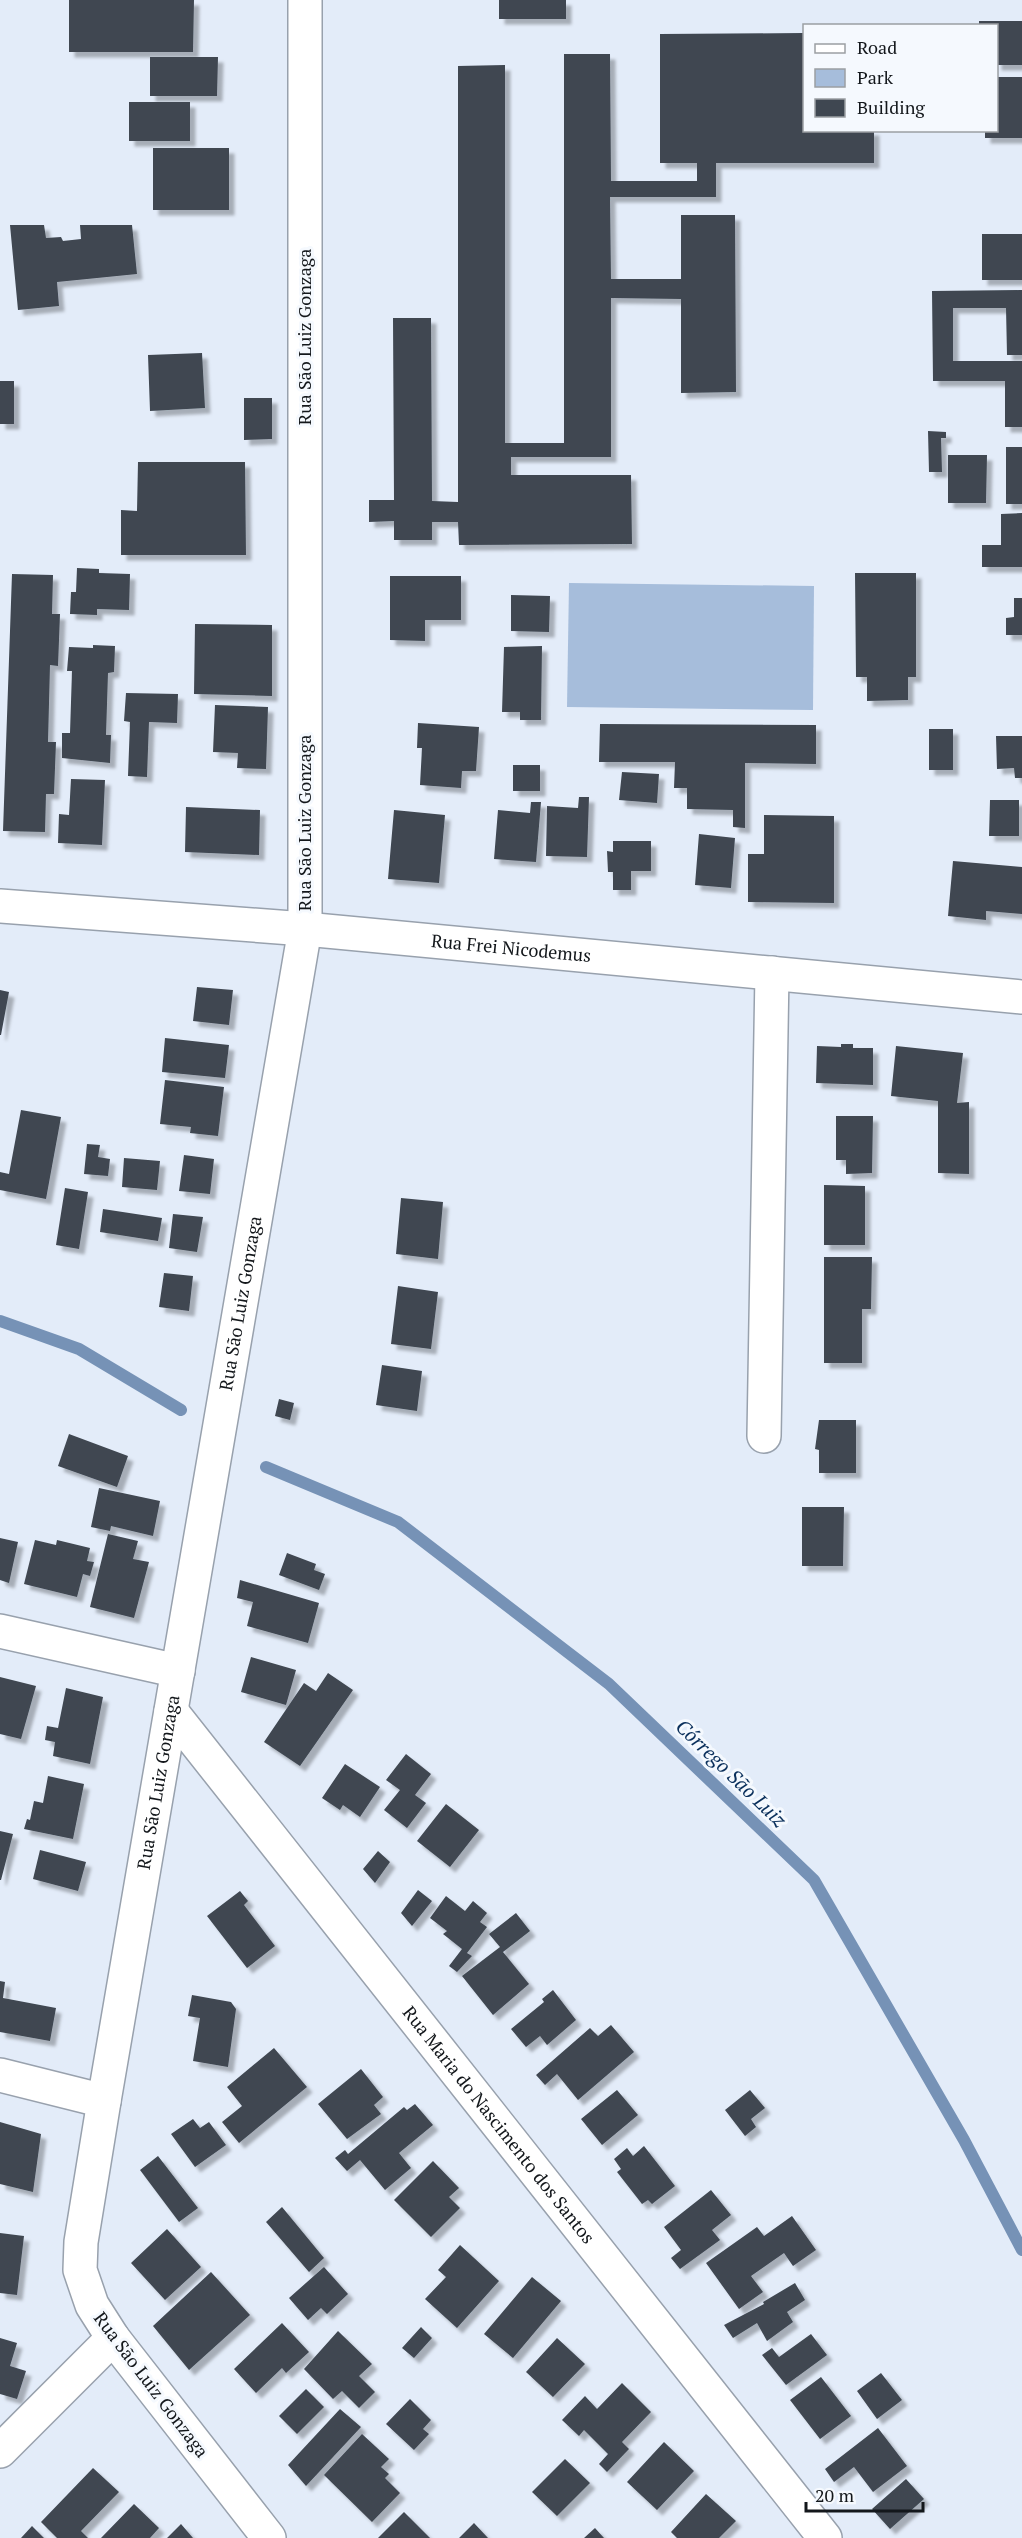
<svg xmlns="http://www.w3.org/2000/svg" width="1022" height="2538" font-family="'PT Serif',serif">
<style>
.green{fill:#a6bddb}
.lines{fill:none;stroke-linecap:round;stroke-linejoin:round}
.stream{stroke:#7692b6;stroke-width:12}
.building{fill:#3f4751;filter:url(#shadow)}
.minor-casing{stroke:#98a1ad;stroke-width:36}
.minor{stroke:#fff;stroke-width:33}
.labels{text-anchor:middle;stroke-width:6;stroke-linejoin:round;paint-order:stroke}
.street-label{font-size:18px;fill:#13171b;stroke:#f5f9fe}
.water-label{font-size:20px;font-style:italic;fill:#0b305c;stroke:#f5f9fe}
</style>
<defs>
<filter id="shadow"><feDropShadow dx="5.5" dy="5.5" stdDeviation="1.5" flood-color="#0004"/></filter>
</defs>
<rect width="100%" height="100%" fill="#e3ecf9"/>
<path class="green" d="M569,583L814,586L813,710L567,707Z"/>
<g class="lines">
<path class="stream" d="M0,1321L79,1349L181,1410
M266,1467L398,1522L609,1684L814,1880L964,2140L1022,2250"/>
</g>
<path class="building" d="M69,0H194L193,52H69Z
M499,0H566V19H499Z
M979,21H1022V65H996V26H979Z
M804,33V130H874V163H716V197H610L611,279H681V215H735L736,392L681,393V299L611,298V457H511V475H631L632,544L459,545L458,522H432V540H394V521L369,522V500H394L393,318H431L432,501L458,502V66L505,65V443H564V54H610L611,181H697V163H660V34Z
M150,57H218L217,96H150Z
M996,77H1022V138H985V130H996Z
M129,102H190V141H129Z
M153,148H229V210H153Z
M10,225H44L46,238L61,237L63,241L81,239L80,225H132L137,274L57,282L59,306L18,310Z
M982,234H1022V280H982Z
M1022,290V355H1007L1006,308H953V361H1022V427H1005V381H933L932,291Z
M202,353L205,408L150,411L148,355Z
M0,381H14V424H0Z
M244,398H272V439L244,440Z
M928,431L946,432V438H941L942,472H929Z
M1006,447H1022V504H1006Z
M948,455H987L986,503H948Z
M138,462H245L246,555H121V510L137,511Z
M1022,513V567H982V545H1001V514Z
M77,568L99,569V573L130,574L129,610L97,609V615L70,614L71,592H76Z
M855,573H916V677H908V700L867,701V677H856Z
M12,574L53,575L52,614H60L58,666L50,665L48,742H56L54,794H46L45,832L3,831Z
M390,576H461V620H425V641L390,640Z
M511,595L550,596L549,632L511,631Z
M1014,598H1022V635H1006V618L1014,617Z
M195,624L272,625V696L194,694Z
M93,645L115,646L114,672L108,673L106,735H111L110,763L62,758V733H70L72,671H67L69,647L93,648Z
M542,646L541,720H520V712H502L504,647Z
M126,693L178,694L177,723L149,722L147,777L128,776L130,722L124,721Z
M215,705L268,707L266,769L237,768L238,753L213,752Z
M418,723L479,727L476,771H462L461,788L420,785L422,748H417Z
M600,724L816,725V764L745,763V828L733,827V810L687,809V788H674L675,762H599Z
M929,729H953V770H929Z
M996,736H1022V778H1015L1014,768L997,769Z
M513,765H540V791H513Z
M622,772L659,774L657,803L619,800Z
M71,779L105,780L102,845L58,843L59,814L69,815Z
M579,797H589L587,857L546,856L547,806L578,808Z
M990,800H1019V836H989Z
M531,802H541L536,862L494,859L498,810L530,813Z
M186,807L260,810L259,855L185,852Z
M394,810L445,815L439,883L388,879Z
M764,815L834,816V903L748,902V854H764Z
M699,834L735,838L731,888L695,885Z
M613,841H651V871H631V890H613V872H608L607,851L613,852Z
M953,861L1022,867V914L986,911V920L948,916Z
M197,987L233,990L229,1025L193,1021Z
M0,990L9,992L1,1035H0Z
M165,1038L229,1045L225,1078L162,1072Z
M841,1044H853V1048H873V1085L816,1083L817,1046L841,1047Z
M896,1046L963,1053L957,1103L969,1102V1174L938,1173V1101L891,1096Z
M165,1080L224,1087L218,1136L190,1133L191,1127L160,1124Z
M21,1110L61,1117L46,1199L0,1190V1172L9,1174Z
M836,1116H873L872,1173L846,1174V1160H836Z
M87,1144L100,1145L98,1157L110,1159L108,1176L84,1174Z
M184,1155L214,1159L210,1194L179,1191Z
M124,1158L160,1161L157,1190L122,1187Z
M824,1185L865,1186V1245H824Z
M65,1188L88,1192L79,1249L56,1245Z
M401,1198L443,1202L438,1259L396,1254Z
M103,1209L162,1218L158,1241L100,1232Z
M173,1214L203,1217L197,1252L169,1248Z
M824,1257H872L871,1309H862V1363H824Z
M164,1273L193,1276L189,1311L159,1307Z
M398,1286L438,1292L431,1349L391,1344Z
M382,1365L422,1371L417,1411L376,1405Z
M279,1399L294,1403L290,1420L275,1416Z
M819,1420H856V1473H819V1450L815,1449Z
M69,1434L128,1456L117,1487L58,1466Z
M99,1488L160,1501L153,1536L111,1526L110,1531L91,1527Z
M802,1507H844L843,1566H802Z
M108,1534L138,1541L133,1559L149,1562L134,1618L90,1607Z
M0,1538L18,1542L9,1583L0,1580Z
M35,1540L56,1545L57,1540L90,1548L87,1561L94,1562L90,1576L83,1574L77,1597L24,1584Z
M287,1553L316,1564L314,1570L325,1574L319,1590L279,1575Z
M240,1580L319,1603L308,1643L247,1626L253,1602L237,1598Z
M251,1657L296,1670L286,1705L241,1692Z
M328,1673L353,1690L300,1766L264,1742L304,1683L316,1691Z
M0,1677L36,1686L21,1739L0,1734Z
M66,1688L103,1697L90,1764L53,1756L55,1742L45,1740L47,1726L58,1728Z
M406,1754L431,1774L415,1795L426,1803L407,1828L384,1810L400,1790L386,1780Z
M345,1764L380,1787L360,1817L343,1805L340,1810L322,1798Z
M48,1776L84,1784L73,1839L24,1829L27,1819L30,1820L34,1801L43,1803Z
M446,1804L479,1830L450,1867L417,1841Z
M0,1831L13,1834L1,1880H0Z
M40,1850L86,1862L78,1891L33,1879Z
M378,1851L390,1862L375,1883L363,1869Z
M418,1890L432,1901L412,1926L401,1913Z
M240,1891L248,1901L244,1905L275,1946L247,1968L207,1916Z
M446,1896L465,1911L473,1901L487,1913L480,1922L487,1927L467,1953L472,1956L457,1972L449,1966L462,1949L443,1934L447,1931L430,1918Z
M516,1913L530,1931L503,1952L529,1984L493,2015L462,1976L500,1947L489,1934Z
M0,1981L5,1982L3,1998L56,2008L50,2041L0,2032Z
M553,1990L576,2020L547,2045L540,2036L526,2047L511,2029L544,2002L542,1999Z
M192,1995L231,2002L236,2009L228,2067L193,2061L200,2018L188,2016Z
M611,2025L634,2052L578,2100L557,2074L545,2085L536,2075L590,2028L598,2036Z
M274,2048L307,2087L239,2143L222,2122L242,2106L227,2087Z
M361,2069L383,2097L374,2105L381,2114L347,2139L318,2104Z
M617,2090L638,2115L602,2145L581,2119Z
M750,2090L765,2108L751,2119L756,2127L745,2136L725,2110Z
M415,2104L433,2125L399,2153L411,2168L385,2190L360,2160L347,2171L335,2158L345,2150L348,2154L404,2107L407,2110Z
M193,2119L200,2128L209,2122L226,2145L195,2167L171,2134Z
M0,2122L41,2134L33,2192L0,2184Z
M644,2146L675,2186L652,2204L648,2200L642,2204L617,2172L621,2169L614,2159L627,2148L633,2156Z
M158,2156L198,2208L179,2222L140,2170Z
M433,2161L459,2188L449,2197L460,2208L431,2237L394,2200Z
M711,2190L731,2215L712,2230L720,2240L680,2269L671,2258L681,2250L664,2227Z
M282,2207L324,2258L309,2272L266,2222Z
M792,2216L816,2250L793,2266L784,2253L751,2276L763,2292L739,2309L706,2263L757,2227L764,2236Z
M167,2229L201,2267L165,2300L131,2263Z
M0,2233L24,2236L17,2295L0,2293Z
M460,2245L499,2281L457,2328L425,2299L446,2277L438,2270Z
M324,2267L348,2294L327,2314L321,2308L308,2320L289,2298Z
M211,2272L250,2315L189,2370L153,2326Z
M532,2277L561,2301L513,2358L484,2334Z
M795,2283L805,2300L787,2312L793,2322L767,2341L757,2323L733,2338L724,2325L764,2304L763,2302Z
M282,2323L309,2352L286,2373L282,2368L256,2393L234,2369Z
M421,2327L432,2338L414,2358L402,2348Z
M338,2331L372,2364L359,2376L375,2392L359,2408L342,2391L333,2399L304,2369Z
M811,2334L827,2355L786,2385L762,2355L772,2348L779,2357Z
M0,2338L17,2343L10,2366L26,2371L17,2399L0,2394Z
M557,2338L585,2364L553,2397L526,2372Z
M881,2373L902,2400L877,2419L857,2391Z
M821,2377L851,2416L820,2439L790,2400Z
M622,2383L651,2412L622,2442L629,2449L607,2472L599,2464L608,2454L584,2430L579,2436L562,2420L585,2396L597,2409Z
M306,2389L324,2407L297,2434L279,2416Z
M410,2399L431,2420L423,2429L429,2434L414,2450L386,2424Z
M340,2409L361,2427L306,2486L288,2465Z
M878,2428L907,2466L873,2492L854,2467L834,2482L825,2469Z
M362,2434L389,2459L381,2467L389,2474L385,2478L400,2493L372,2522L324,2475Z
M664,2442L694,2471L657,2510L627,2482Z
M565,2459L590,2483L557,2516L532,2492Z
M93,2468L119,2492L81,2531L88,2538H57L41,2522Z
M906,2479L924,2499L890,2529L872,2509Z
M706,2494L736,2521L719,2538H677L671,2532Z
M134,2504L159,2528L150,2538H101Z
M404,2512L430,2538H378Z
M474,2523L488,2538H459Z
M181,2524L193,2538H167Z
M32,2526L44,2538H21Z
M595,2528L604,2538H584Z"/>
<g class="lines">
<g class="minor-casing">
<g id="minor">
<path id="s1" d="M0,906L305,929L1022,997"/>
<path d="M764,1436L772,973"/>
<path d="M0,1631L178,1671"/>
<path id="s2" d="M171,1711L825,2538"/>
<path d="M0,2075L104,2101"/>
<path d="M0,2451L113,2338"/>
<path id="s3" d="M269,2538L113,2338L92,2305L80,2270L81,2242L104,2101L305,929V0"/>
</g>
</g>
<use href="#minor" class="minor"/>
</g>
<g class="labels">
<g class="street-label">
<text transform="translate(305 337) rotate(-90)" y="6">Rua São Luiz Gonzaga</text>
<text transform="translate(305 823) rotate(-90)" y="6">Rua São Luiz Gonzaga</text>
<text dy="6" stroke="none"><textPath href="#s1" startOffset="513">Rua Frei Nicodemus</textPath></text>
<text dy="6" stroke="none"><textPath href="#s3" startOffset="1310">Rua São Luiz Gonzaga</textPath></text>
<text dy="6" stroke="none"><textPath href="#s3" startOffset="824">Rua São Luiz Gonzaga</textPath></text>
<text dy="6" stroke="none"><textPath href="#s2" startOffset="528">Rua Maria do Nascimento dos Santos</textPath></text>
<text transform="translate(151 2385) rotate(53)" y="6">Rua São Luiz Gonzaga</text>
</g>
<g class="water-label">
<text transform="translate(731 1773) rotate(44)" y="7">Córrego São Luiz</text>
</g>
</g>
<rect x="803" y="24" width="195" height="108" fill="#f5f9fe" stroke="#9b9fa3" stroke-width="1.5"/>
<rect x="815" y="44" width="30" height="9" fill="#ffffff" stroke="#9b9fa3" stroke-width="1.5"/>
<text x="857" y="54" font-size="18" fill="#13171b">Road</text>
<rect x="815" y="69" width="30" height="18" fill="#a6bddb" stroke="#9b9fa3" stroke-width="1.5"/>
<text x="857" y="84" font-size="18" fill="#13171b">Park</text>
<rect x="815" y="99" width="30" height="18" fill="#3f4751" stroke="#9b9fa3" stroke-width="1.5"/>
<text x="857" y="114" font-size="18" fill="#13171b">Building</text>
<path d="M806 2502v9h117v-9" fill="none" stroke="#13171b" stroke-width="3"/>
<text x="815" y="2502" font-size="18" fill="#13171b" stroke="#f5f9fe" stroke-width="4.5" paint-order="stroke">20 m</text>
</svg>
